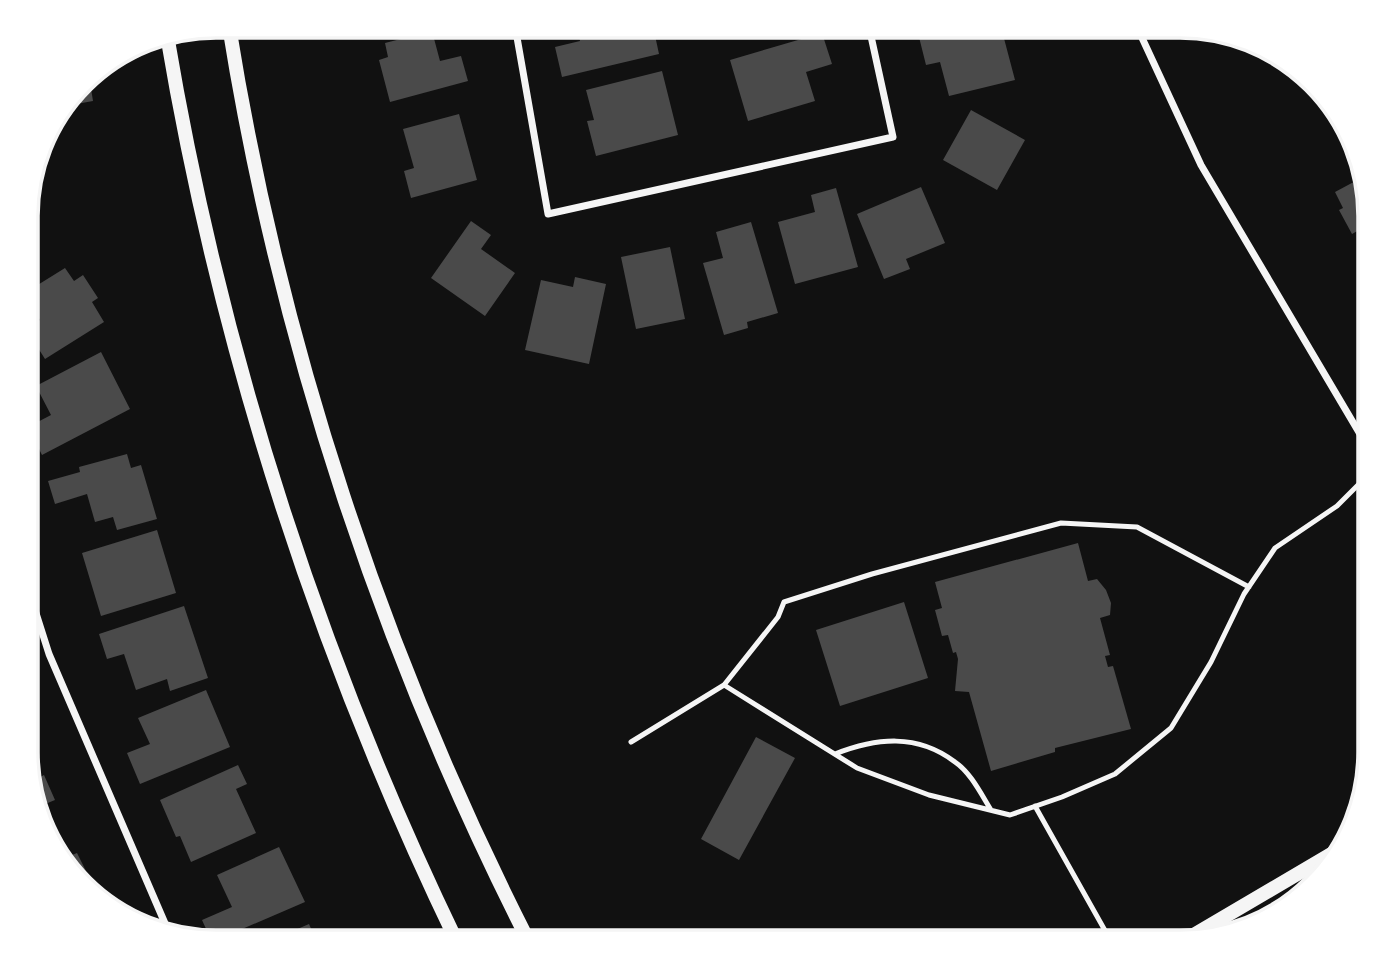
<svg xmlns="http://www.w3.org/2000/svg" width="1397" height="969" font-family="'Space Grotesk',sans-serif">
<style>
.building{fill:#4a4a4a}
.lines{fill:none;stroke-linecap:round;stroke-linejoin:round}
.service{stroke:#f5f5f5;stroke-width:5}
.minor{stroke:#f5f5f5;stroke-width:7}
.secondary{stroke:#f5f5f5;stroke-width:14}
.rim{fill:none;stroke:#f5f5f5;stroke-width:3.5}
</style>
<rect width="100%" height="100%" fill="#111"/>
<path class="building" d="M577,26H653L659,54L562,77L555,47L580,41Z
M959,27H1001L1015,80L949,96L940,62L926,65L919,37Z
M432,31L440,61L461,56L468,81L390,102L379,60L388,57L385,43Z
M822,33L832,64L806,72L815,101L748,121L730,60Z
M662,71L678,135L596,156L587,121L594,120L586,90Z
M89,76L93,101L65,106L71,98Z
M1309,83H1310L1326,102L1321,105Z
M971,110L1025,140L997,190L943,160Z
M459,114L477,180L411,198L404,171L414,168L403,129Z
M1338,117L1351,132L1358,159L1354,162L1330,122Z
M1363,177L1370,205V224L1352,234L1339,210L1343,208L1335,192Z
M921,187L945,243L906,259L910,269L884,279L857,214Z
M836,188L858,267L795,284L778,222L815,212L811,195Z
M471,221L491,235L481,249L515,273L485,316L431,278Z
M751,222L778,313L747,322L748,328L724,335L703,263L723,258L716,232Z
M670,247L685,319L636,329L621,257Z
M65,268L74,281L83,275L98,298L92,302L104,322L45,359L28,332V328L40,320L28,300V291Z
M575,277L606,284L589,364L525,350L541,280L573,287Z
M101,352L130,409L42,455L28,427L51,415L36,386Z
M127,454L131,468L141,465L157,519L117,530L113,517L95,522L87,494L55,504L48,481L80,472L79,467Z
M157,530L176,593L101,616L82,553Z
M1078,543L1088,581L1097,579L1106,590L1111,603L1110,615L1100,618L1110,655L1105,656L1108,667L1113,666L1131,729L1055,748V752L991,771L969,692L955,691L958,659L956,652L953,653L948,635L942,636L935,610L942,608L935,582Z
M904,602L928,678L840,706L816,630Z
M184,606L208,678L170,691L167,679L136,690L124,654L107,659L99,634Z
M206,690L230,747L140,784L127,753L150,744L138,718Z
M756,737L795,758L739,860L701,839Z
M238,765L247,784L236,789L256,833L191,862L180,836L176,837L160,800Z
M44,775L55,800L38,807L30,782Z
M279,847L305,902L212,942L202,920L232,907L217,875Z
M77,853L89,877L81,881L62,859Z
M309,924L317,942H267Z"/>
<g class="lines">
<path class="service" d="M724,685L857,768L929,795L1010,815L1062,797L1115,774L1171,728L1211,662L1244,594L1275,548L1337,506L1370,473
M631,742L724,685L778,617L784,602L872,574L1061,523L1137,527L1249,587
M835,754C876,738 917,733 955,762C971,773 981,794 991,810
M1035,806L1112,943"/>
<path class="minor" d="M515,26L548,214L893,137L869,27
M1137,27L1201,165L1370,451
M28,588L49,654L167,928"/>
<path class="secondary" d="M229,26C280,345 383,655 529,942
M167,35C220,350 318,654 457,942
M1180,943L1338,850"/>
</g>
<path d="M0 0H1397V969H0ZM216 38H1180A178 178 0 0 1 1358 216V752A178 178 0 0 1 1180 930H216A178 178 0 0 1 38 752V216A178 178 0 0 1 216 38Z" fill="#fff" fill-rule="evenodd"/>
<path class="rim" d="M216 38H1180A178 178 0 0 1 1358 216V752A178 178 0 0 1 1180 930H216A178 178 0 0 1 38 752V216A178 178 0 0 1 216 38Z"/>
</svg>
